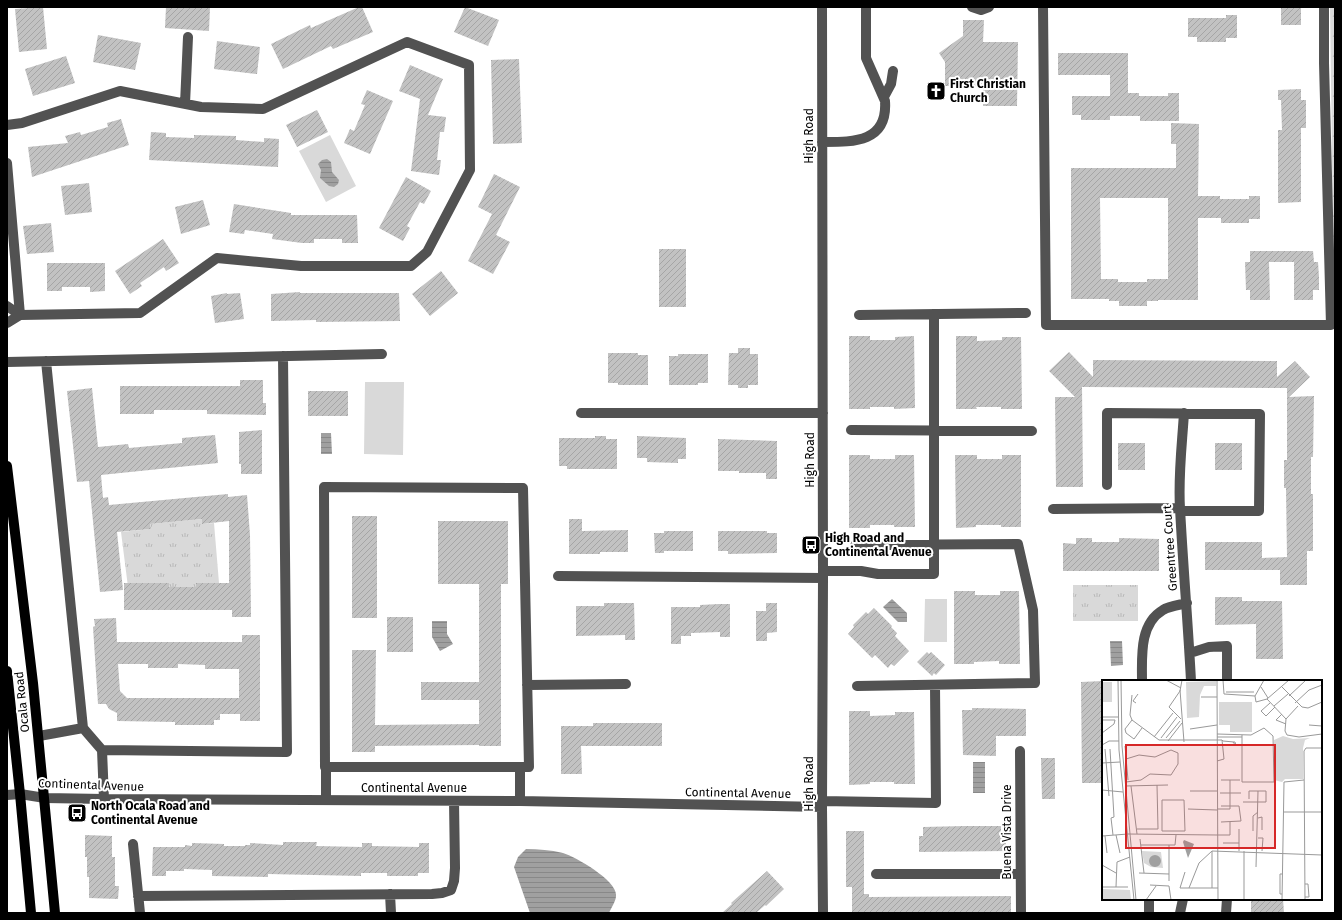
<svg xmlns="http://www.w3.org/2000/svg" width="1342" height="920" font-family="'Fira Sans',sans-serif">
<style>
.grass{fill:#d9d9d9}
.forest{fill:url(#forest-firs)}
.park{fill:url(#park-tufts)}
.water{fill:url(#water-rules)}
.building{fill:url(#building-hatch);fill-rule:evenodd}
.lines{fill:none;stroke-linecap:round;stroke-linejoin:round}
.minor{stroke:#525252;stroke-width:10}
.major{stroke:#000;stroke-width:10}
.labels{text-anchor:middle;stroke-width:4;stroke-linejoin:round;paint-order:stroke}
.poi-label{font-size:12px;font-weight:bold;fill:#000;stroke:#fff;text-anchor:start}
.street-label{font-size:12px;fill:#000;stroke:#fff}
.inset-road{fill:none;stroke:#999;stroke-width:1}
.view{fill:#d62828;fill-opacity:0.15;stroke:#d62828;stroke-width:2}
.inset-edge{fill:none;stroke:#000;stroke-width:2}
</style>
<defs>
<pattern id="forest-firs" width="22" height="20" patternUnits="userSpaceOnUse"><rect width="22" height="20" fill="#d9d9d9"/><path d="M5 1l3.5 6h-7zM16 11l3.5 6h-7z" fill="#b8b8b8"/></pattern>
<pattern id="park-tufts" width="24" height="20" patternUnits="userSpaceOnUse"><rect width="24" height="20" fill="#d9d9d9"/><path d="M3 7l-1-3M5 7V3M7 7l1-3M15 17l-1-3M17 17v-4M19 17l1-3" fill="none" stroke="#b8b8b8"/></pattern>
<pattern id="water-rules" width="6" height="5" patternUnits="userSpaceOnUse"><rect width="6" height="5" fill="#a0a0a0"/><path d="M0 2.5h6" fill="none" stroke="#888"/></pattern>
<pattern id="building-hatch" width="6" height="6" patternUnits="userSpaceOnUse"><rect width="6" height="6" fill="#c2c2c2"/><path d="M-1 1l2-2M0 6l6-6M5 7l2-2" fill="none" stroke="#a5a5a5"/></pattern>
</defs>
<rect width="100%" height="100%" fill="#fff"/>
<path class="grass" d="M330,135L356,186L326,202L299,151Z
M365,382H404L403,455L364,454Z
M925,599H947V642H924Z"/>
<path class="forest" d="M1330,7H1335V314L1334,313Z"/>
<path class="park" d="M202,519L203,524L214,523L219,583H196V587H128L121,532L151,529L150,524Z
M1073,585H1138V621H1073Z"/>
<path class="water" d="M327,159L331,162L332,172L339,180L338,184L334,187L329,186L320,178L321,170L318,164L322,160Z
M321,433H331L332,454H321Z
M892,599L907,613V622H898L883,607Z
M432,621H447V634L453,644L440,651L432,637Z
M1110,641H1122L1123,665L1111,666Z
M973,762H985V793H973Z
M526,849C539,849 550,850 563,853C576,857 618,881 616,896C616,901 611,908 609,913H530L514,867L518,857Z"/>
<path class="building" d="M43,7L47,49L19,52L15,9Z
M166,7H210L209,31L165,28Z
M359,7H362L373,32L333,49L331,46L283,69L271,44L310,25L311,28Z
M465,7L499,20L488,46L454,32Z
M1281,7H1301V25H1281Z
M1226,15H1237V38H1226V42H1197V37H1188V18H1226Z
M963,20H984L983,42H1018L1017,106H983V86H945V62L939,53L963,36Z
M98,35L141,43L135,70L93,62Z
M217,41L260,47L257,74L214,69Z
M1058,53H1128V93H1139V96H1168V93H1179V121H1140V116H1110V120H1081V115H1072V96H1110V75H1058Z
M66,56L75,83L33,96L25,69Z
M519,59L522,143L493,144L491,60Z
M410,65L443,79L428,115L446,117L444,132H440L437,160H441L439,175L411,171L420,99L399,91Z
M1301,89V100H1306V128H1301V202L1278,203V130H1282L1281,100H1278V90Z
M367,90L393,101L370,154L344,143L350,129L354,131L365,105L361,104Z
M317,110L328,132L297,147L286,125Z
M121,119L129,145L32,177L28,147L68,143L65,136L80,132L81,135L108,127L107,123Z
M1171,123L1199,124L1198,196H1220V199H1249V196H1260V219H1249V223H1221V218H1198V300H1158V301H1147V306H1119V301H1109V299H1071V168H1176V144H1171ZM1100,198H1168V279H1147V282H1118V279H1101Z
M151,132L166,133V137L194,138V135L236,136V140L264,142V138L279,139L278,167L149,160Z
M494,174L520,187L496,235L510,242L493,274L468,261L492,214L478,207Z
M406,177L431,191L424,204L420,202L407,226L410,228L403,241L379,228Z
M89,183L92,212L65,215L61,186Z
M203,200L210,225L181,234L175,207Z
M234,204L291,213V215H357L358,243H342V239H314V243H302L272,239L273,234L245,230L244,234L229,232Z
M51,223L54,252L27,254L23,226Z
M163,239L179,263L166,271L164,267L140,283L142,286L130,294L115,271Z
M659,249H686V307H659Z
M1250,251H1313L1314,262H1318L1319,277V290H1313V300H1294V262H1269L1270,300H1250V290H1246L1245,262H1250Z
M47,263H105V291L90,292V287H62V291H47Z
M441,271L458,293L430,316L412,294Z
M300,292V293H399L400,321L316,322V320L271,321V294Z
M227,293V294L240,293L244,319L215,323L211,296Z
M849,336H870V340H895V337L914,336L915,408L894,409V407H870V409H849Z
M956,336H977V341L1002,340V337H1021L1022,409H1001V407H976L977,409H956Z
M738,348H750V354H758V385H748V388H738V385H728L729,353H738Z
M1069,352L1093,377V360L1277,361V377L1295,361L1310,377L1289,397L1314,396L1313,457H1311V494H1313V551H1307V585H1280V570H1205V542H1262V558L1287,557L1286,488H1284V460H1287V388L1082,387L1083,487H1056L1055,397H1075L1049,371Z
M608,353H638V355H648V385H618V383H608Z
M678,354H708V383H698V385H669V356H678Z
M240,380H263V403H266V415L207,414V410H154V414H120V386H240Z
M92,388L98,447L128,444L129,448L182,443V438L215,435L218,463L101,475L103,498L108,497L109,505L228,494V497L247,495L250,535L251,617H232V610H124V583H169V587H196V583H229V521L202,524V519L150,524L151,529L117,532L123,590L100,592L89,481L77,482L67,391Z
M308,391H348V416H308Z
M262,430V474H241V464H239V432Z
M595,436H606V439H617V469H567V466H559V438H595Z
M637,436L686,438V459H678V463L647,462V458H637Z
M718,439L777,441V479H766V473H739V471H718Z
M1118,443H1145V470H1118Z
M1215,443H1242V470H1215Z
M849,455H870V459H895V455H914L915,527H894V525H870V528H849Z
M955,455H977V459H1002V455H1021V527H1001V525H976V527L956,528Z
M352,516H377V618H352Z
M569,519H582V531L628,530V552H600V554H569Z
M438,521H508V584H501V746H479V745L375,746V752H352V650H376L375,725L479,724V700H421V682H479V584H438Z
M664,531H693V551H664V553H655L654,533H664Z
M718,531H767V533H777V553L728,554V551H718Z
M1076,538H1092V542H1119V538L1159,539V571H1063V543L1076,544Z
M954,591H975V595H1000V591H1019L1020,664H999V661L974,662V664H954Z
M1215,597H1242V601H1282L1283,659H1256V624L1215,625Z
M604,603H634L635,640H625V635L576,636V606H604Z
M766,603H777V632L767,633V641H756V611H766Z
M719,604H730V637H720V632L691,633V636H681V644H671V607H700V605Z
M874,608L892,626L891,627L897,633L895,636L909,651L894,666L891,664L888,668L875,655L872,658L848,634L854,627L853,625L866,612L868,614Z
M387,617H413V652H387Z
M116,618L117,642H242V635H260V721H240V714H220V720H214V725H175V722L117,721V713L109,709L106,704H98L93,627L95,626L94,619ZM118,664H148V668H178V664L205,665V669H239V698H127L120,691Z
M927,652L929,654L931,652L945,665L936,675L934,673L932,676L917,662Z
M1103,681V783H1082L1081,682Z
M972,708L1026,709V736H996V756L963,755L962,710H972Z
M849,711H870V716L895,715V712H914L915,784H894V782H870V784L849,785Z
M593,723H662V746H581L582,774H561V726H593Z
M1041,758H1055V799H1042Z
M965,826H1001V835H1006V851L919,852V836H923V827Z
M846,831H864V894H869V897L1011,896V912L852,913V887H846Z
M85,835L112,836V857H115V886H119L118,899L89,898V877H87V857H85Z
M283,842H317L316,846L362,847V843H372V846L419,847V843H429V873H418V876H387V873H361V876L268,874V877L212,876V870L184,869V871H166V876H152L153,847H185V845L192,846V843L224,844V846H245V845H250V843L283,845Z
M767,871L784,889L766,906L765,905L756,913H722L732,904L731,903Z
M1251,899H1283L1284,913H1257V912H1251Z"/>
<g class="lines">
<path class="minor" d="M822,7L823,578L822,807L823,913
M972,7L981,10L989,7
M1043,7L1046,325H1331L1324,63V7
M884,97L891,84L893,71
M185,104L188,37
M7,125L22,123L120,91L201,107L263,109L407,42L469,65L470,170L427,252L411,266H301L217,258L140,313L20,315L7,323
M822,142C853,142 888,143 885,101L866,58V7
M7,163L20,315
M7,306L20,315
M859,315L1026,313
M46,361L83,728L102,750L104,799
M7,362L382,354
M581,413H823
M1184,413C1182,445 1178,476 1180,508C1183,566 1188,623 1191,681
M851,430L1032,431
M1107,485V413L1260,414L1259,511H1180
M324,487L523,488L529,767H325Z
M1053,509L1180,508
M855,545L1018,544L1033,610L1035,683L857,686
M823,571H861L878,574H934V314
M558,576L823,578
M1190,653L1209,647L1227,646V681
M1142,681C1142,657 1139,624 1163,610C1169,606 1179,605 1187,603
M527,685L626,684
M39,736L83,728
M102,750L287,752L283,356
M1020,751L1021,913
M326,767V800
M7,795L20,794L45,798L104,799L520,801L822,807
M520,801V767
M822,801L936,803L935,685
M133,844L140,913
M876,874H1020
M390,894L391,913
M138,896L432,894L442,893L451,890L454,881L455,868L454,801
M1149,913V899
M1180,913L1183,899
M1226,913L1227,899"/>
<path class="major" d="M7,466L33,683L55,913
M7,671L20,794L31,913"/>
</g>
<defs>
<g id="church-square" transform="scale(1)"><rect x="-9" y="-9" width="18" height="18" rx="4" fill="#000" stroke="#fff"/><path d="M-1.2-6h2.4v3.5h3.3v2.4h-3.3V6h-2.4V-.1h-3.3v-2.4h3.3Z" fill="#fff"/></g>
<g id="bus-square" transform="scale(1)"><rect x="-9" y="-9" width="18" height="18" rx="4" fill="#000" stroke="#fff"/><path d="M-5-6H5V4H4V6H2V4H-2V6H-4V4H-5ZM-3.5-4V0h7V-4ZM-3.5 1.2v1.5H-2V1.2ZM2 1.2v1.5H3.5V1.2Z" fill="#fff"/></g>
</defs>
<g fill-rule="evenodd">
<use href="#church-square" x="936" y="91"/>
<use href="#bus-square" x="811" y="545"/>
<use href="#bus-square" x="77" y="813"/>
</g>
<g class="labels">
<g class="poi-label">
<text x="950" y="88">First Christian<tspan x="950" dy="14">Church</tspan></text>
<text x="825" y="542">High Road and<tspan x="825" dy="14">Continental Avenue</tspan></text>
<text x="91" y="810">North Ocala Road and<tspan x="91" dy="14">Continental Avenue</tspan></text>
</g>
<g class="street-label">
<text transform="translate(809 136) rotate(-90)" y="4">High Road</text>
<text transform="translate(810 460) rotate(-90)" y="4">High Road</text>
<text transform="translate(1170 548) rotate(-94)" y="4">Greentree Court</text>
<text transform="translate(22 702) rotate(-96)" y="4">Ocala Road</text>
<text transform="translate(809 784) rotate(-90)" y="4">High Road</text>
<text transform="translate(91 785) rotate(2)" y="4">Continental Avenue</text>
<text x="414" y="792">Continental Avenue</text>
<text transform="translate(738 793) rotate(1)" y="4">Continental Avenue</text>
<text transform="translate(1007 832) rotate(-90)" y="4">Buena Vista Drive</text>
</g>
</g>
<g transform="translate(1102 680)">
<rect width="220" height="220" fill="#fff"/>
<path d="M0,2H10V22H0Z" fill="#d9d9d9"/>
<path d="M114,1V6H102L98,15L97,37L85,38L84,2ZM181,56L191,59L208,58L203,60L201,68V99H183L180,102L172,100V60ZM40,171L59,172L61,188L49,187L42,183Z" fill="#d9d9d9"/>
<path d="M117,22H150V52H128V45H117ZM0,209L28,210L29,220H0Z" fill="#d9d9d9"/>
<path d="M82,160L92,164L86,178L81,162ZM47 181a6 6 0 1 1 12 0a6 6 0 1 1-12 0Z" fill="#a0a0a0"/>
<path class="inset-road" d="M16,0L17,70L32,220M19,0L20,66L34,220M64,0L79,8M115,0L116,220M121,0L122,14L153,16M162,0L153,16L154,22L165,19L187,0M159,7L166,18M180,7L200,27L206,28L220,22M78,10L82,62M124,12H152M30,15L28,35L30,40L57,60H120L121,61L132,62H133L134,66L131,62M187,16L204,0M99,17H115M165,19L184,39L183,51L185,55L197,57L220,54M34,23L31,21L36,14M168,23L159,31L164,36L173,27M193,23L207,10L220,5M172,26L186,14M180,34L174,40L184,44M0,37H16M79,39L67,27L78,11L80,0M184,39L196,26M0,40H13M30,40L23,49L24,53L32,59L40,48M207,45L220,46M88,49L115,45M0,53L12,44L13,40M115,54L149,55L162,48L171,56L172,102H140V55M52,57L71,33M115,57H140M59,58L75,37M64,58L78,41M66,61L80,43M0,65L7,61H17M23,66L26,100M3,69L7,116M8,69L12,137L9,138M115,81L122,79L120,60M0,83L18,82M119,100H138M24,102L39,100L48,94L69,95L76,84V73L69,70L53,77L37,75L24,79M23,106L66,105M29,106L35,154M0,110L21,112M88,111H115M118,113H139M147,119V111H164V122H155M60,120H82L83,151H60ZM141,122H155M119,126H137L139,141L119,142M86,129L115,130M115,129H128V100M182,132H220M9,138L11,155M156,138L160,137V150M35,149H56L55,105M137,149V171M151,151V136L156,132M14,155L18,173M115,155H128V142M0,156L26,154L115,155M3,156L5,173M156,158H161L160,171M38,159L42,193M121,163H137M39,165H73L74,155M67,165V194M110,171V208M142,171V220M0,185L14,193M154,187L156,111M83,192L78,208H116M37,193L67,194V201M180,194H178V214H180M203,204H206L207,217H203M48,205L67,206L69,220M0,207H26M14,207L15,182L28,177M87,208L97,183L110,171L220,175M44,220L54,206M180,220L182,102L202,100M203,220L202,71L204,68H220"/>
<path class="view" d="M24,65H173V168H24Z"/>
<rect width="220" height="220" class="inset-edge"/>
</g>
<rect width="1342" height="920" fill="none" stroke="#000000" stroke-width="16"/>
</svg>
